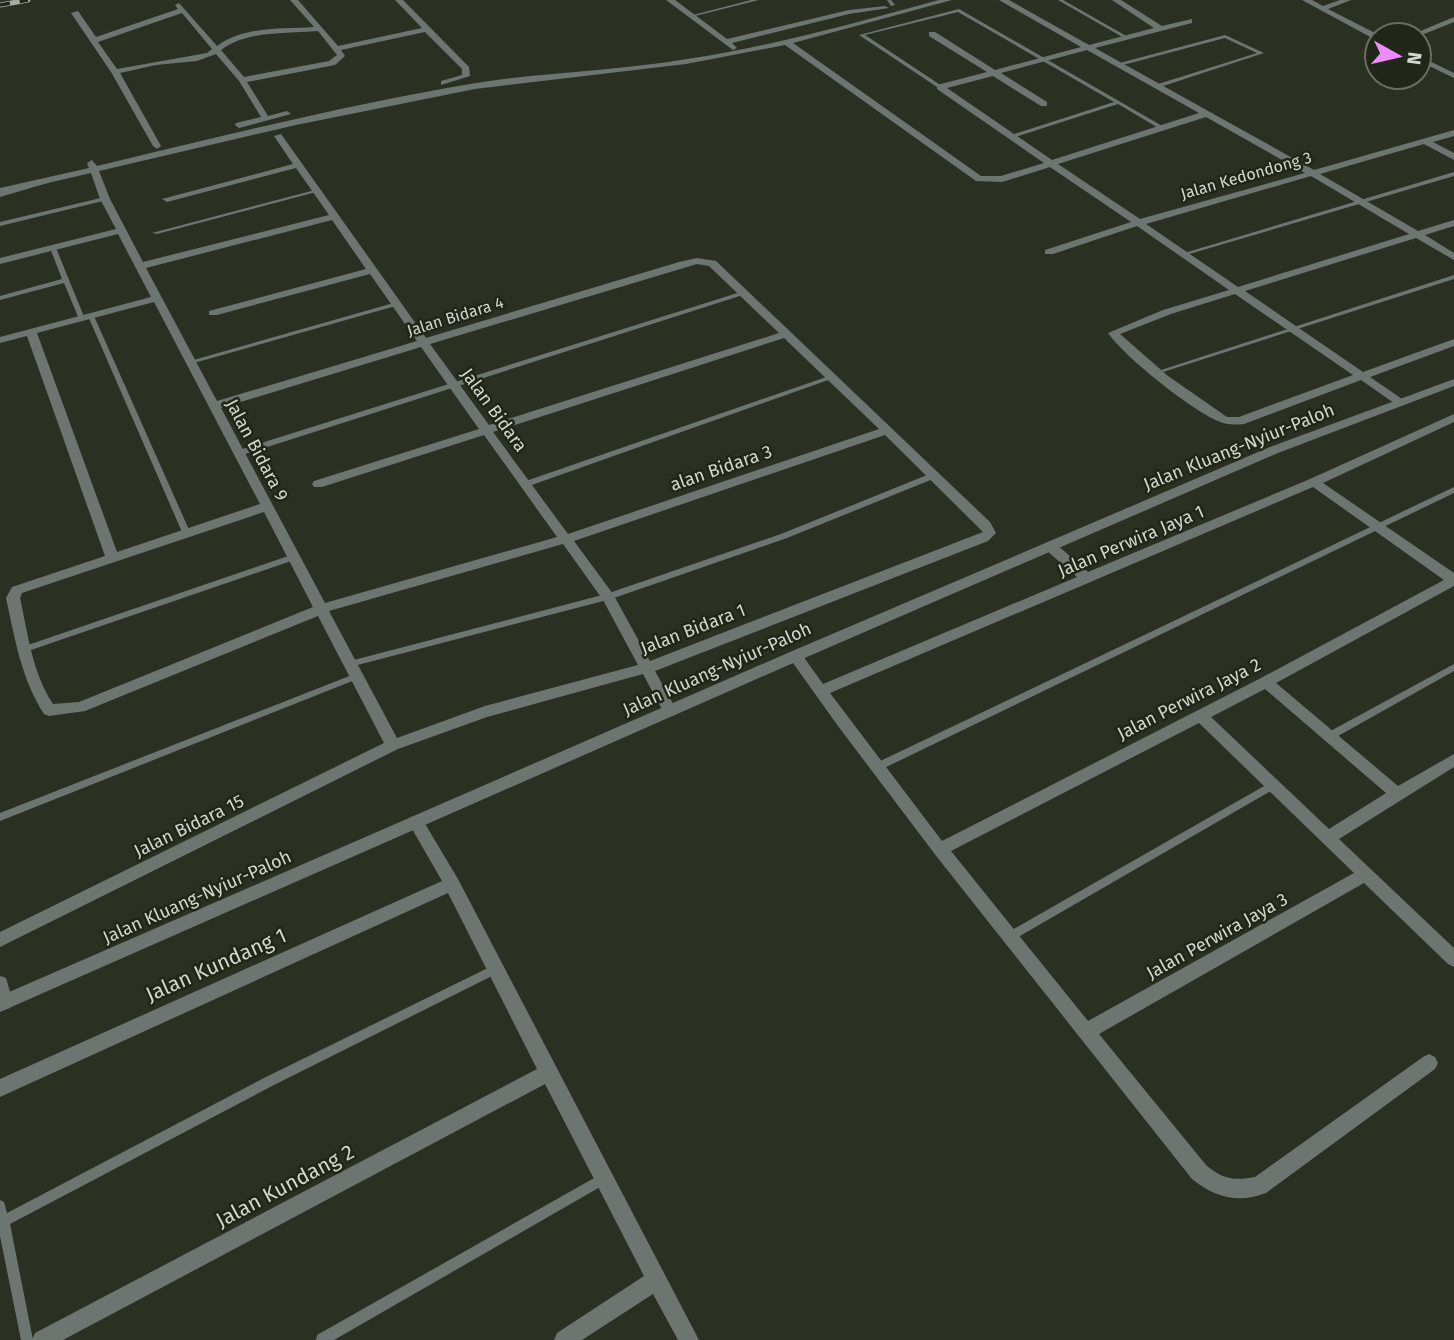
<svg xmlns="http://www.w3.org/2000/svg" width="1454" height="1340" font-family="'Fira Sans',sans-serif">
<style>
.lines{fill:none;stroke-linecap:round;stroke-linejoin:round}
.service{fill:#6d7571;fill-rule:evenodd}
.minor{fill:#6d7571;fill-rule:evenodd}
.tertiary{fill:#6d7571;fill-rule:evenodd}
.rail-casing{stroke:#a7aca2;stroke-width:5}
.rail{stroke:#202719;stroke-width:3.5;stroke-dasharray:10;stroke-linecap:butt}
.labels{text-anchor:middle;stroke-width:5;stroke-linejoin:round;paint-order:stroke}
.far-street-label{font-size:16px;fill:#d3d8cf;stroke:#202719}
.street-label{font-size:18px;fill:#d3d8cf;stroke:#202719}
.near-street-label{font-size:21px;fill:#d3d8cf;stroke:#202719}
</style>
<rect width="100%" height="100%" fill="#2a3123"/>
<g class="lines">
<path class="service" d="M751,0H759L691,17L689,16Z
M887,0H891L895,5L891,6Z
M1058,0H1063L1128,37L1124,38Z
M959,9L1164,127L1165,128L1160,129L1118,104L1015,137H1011V135L1114,102L958,12L865,35L942,86V88L940,89L859,35Z
M1225,35L1264,53L1157,88L1154,86L1155,85L1257,53L1225,38L1119,66L1116,64Z
M1454,172V176L1186,255L1181,254Z
M49,179L51,180V182L0,197V193Z
M315,190L320,191L157,234L152,233Z
M105,197L108,199L107,200L0,226V222Z
M53,246L56,248L85,319L84,320L82,321L79,319L64,283L0,300V296L62,279L50,248Z
M1454,275V279L1160,373H1156L1155,372Z
M744,291L747,293L746,294L242,455H239L235,453L236,451Z
M397,302L400,304L399,305L194,363H190L189,362L190,361Z
M91,314L94,316L190,532L189,534L186,535L182,532L88,316Z
M832,375L835,377L834,378L529,486L526,487L522,484L523,482Z
M932,473H938L939,475L938,477L787,538L611,599L350,667L346,664L350,661L606,594L781,534Z
M1454,487V493L880,770L877,771L874,770L872,767L874,764Z
M294,554L297,555L298,557L297,559L28,651H22L21,649L22,647Z
M1454,664V671L1331,740H1325L1323,737L1325,734Z
M357,673L360,674L361,676L360,678L0,821V813Z
M1273,781L1276,782L1278,785L1276,788L1013,940L1009,942L1005,940L1004,937L1005,934Z
M496,964L500,966L501,969L500,972L274,1085L10,1224L33,1340H21L0,1236V1200L4,1202L7,1213L266,1077Z
M603,1173L607,1175L609,1179L607,1183L334,1340H316L317,1335Z"/>
<path class="minor" d="M290,0H298L338,46L422,28L395,0H403L469,67L470,76L441,85V81L462,75V69L425,32L341,50L345,56L335,65L247,82L268,116L287,111L291,114L239,128L235,125L236,123L261,117L239,81L216,54L197,61L156,65L120,73L161,146L157,149L153,146L111,72L71,13L78,11L96,37L178,9L175,5L179,3L217,46C244,26 282,29 314,27ZM182,13L212,49L207,53L117,69L98,42ZM318,31L337,55L329,61L244,77L221,50C248,30 286,34 318,31Z
M666,0H675L727,39L849,10L885,6L889,8L849,14L732,43L737,48L733,50Z
M939,0H952L793,43L981,176H1001L1044,163L937,89V85L987,72L929,36V32H935L995,70L1081,47L999,0H1009L1089,45L1154,28L1112,0H1121L1162,26L1192,19V23L1095,48L1314,170L1454,130V136L1433,142L1454,153V160L1424,144L1320,174L1418,231L1454,220V226L1425,235L1454,253V260L1416,238L1245,291L1363,372L1454,339V346L1370,377L1405,401V405H1397L1361,380L1244,424C1235,425 1226,425 1218,421C1190,409 1125,357 1108,333L1163,310L1229,290L1137,226L1053,254H1045V250L1131,222L1050,167L1002,182L976,181L785,45L686,64L475,89L296,125L99,171L110,199L143,262L329,215L296,168L167,202L162,199L293,164L274,136L281,134L426,338L679,262L697,258L716,261L990,522L996,533L988,541L655,671L677,711L675,715H665L643,674L487,717L398,749L0,947V932L384,743L318,616L85,711L49,716L44,714C21,678 15,639 6,598L12,587L105,556L27,336L0,343V337L151,297L118,234L0,264V258L116,229L100,199L91,173L0,194V188L89,168L87,163L92,160L97,166C223,136 349,104 476,83C546,72 617,71 687,59C773,46 855,23 939,0ZM1087,50L1199,113L1052,160L947,88L993,76L1041,106H1047V102L1001,73ZM1206,117L1305,173L1140,219L1058,164ZM1311,176L1409,234L1238,287L1146,224ZM332,220L366,269L209,311V315H217L370,274L417,341L217,401L146,268ZM697,264L709,266L779,333L489,425L430,344ZM1235,294L1353,375L1239,417H1227L1168,376L1120,334L1171,314ZM154,302L260,504L117,552L37,333ZM784,338L879,429L568,534L493,432ZM421,347L479,429L314,481L312,484L314,487H322L484,435L557,537L325,603L221,408ZM885,435L983,532L650,661L613,594L574,541ZM264,512L313,607L79,702L53,704C32,672 28,634 20,598L22,593ZM563,544L603,600L638,665L485,706L397,738L329,611Z
M1302,0H1312L1323,6L1340,0H1351L1328,9L1379,35H1377V39H1374Z
M1454,17V22L1419,36L1411,35Z
M1419,56L1454,73V78L1419,61Z
M1454,414V422L1323,483L1454,573V586L1276,683L1398,786L1454,754V767L1339,839L1454,948V967L1448,964L1364,883L1099,1034L1206,1165C1222,1179 1234,1181 1255,1177L1423,1057L1429,1054L1435,1057L1438,1063L1435,1069L1266,1193C1238,1204 1214,1197 1192,1179L937,857L838,726L788,656L795,651L800,652L823,684L1077,577L1046,550L1045,547L1046,544H1056L1088,572L1310,479ZM1313,487L1444,580L1261,678L942,841L830,693ZM1265,689L1386,793L1329,829L1211,717ZM1199,723L1354,873L1088,1021L951,851Z
M416,816L421,817L458,879L699,1340H678L653,1294L582,1340H554L557,1333L644,1276L545,1084L63,1340H32L35,1333L537,1069L448,893L0,1097V1079L442,881L408,822L411,817Z
M0,976L6,978L13,1002L10,1008L4,1010L0,1008Z"/>
<path class="tertiary" d="M1454,379V386L1278,453L800,660L0,1012V996L790,652L1270,447Z"/>
<g class="rail-casing">
<path id="rail" d="M0,5L28,0"/>
</g>
<use href="#rail" class="rail"/>
</g>
<g class="labels">
<g class="far-street-label">
<text transform="translate(1246 175) rotate(-16)" y="6">Jalan Kedondong 3</text>
<text transform="translate(455 316) rotate(-17)" y="6">Jalan Bidara 4</text>
</g>
<g class="street-label">
<text transform="translate(494 410) rotate(54)" y="6">Jalan Bidara</text>
<text transform="translate(1239 447) rotate(-22)" y="6">Jalan Kluang-Nyiur-Paloh</text>
<text transform="translate(257 450) rotate(62)" y="6">Jalan Bidara 9</text>
<text transform="translate(721 468) rotate(-19)" y="6">alan Bidara 3</text>
<text transform="translate(1131 541) rotate(-23)" y="6">Jalan Perwira Jaya 1</text>
<text transform="translate(693 629) rotate(-21)" y="6">Jalan Bidara 1</text>
<text transform="translate(717 669) rotate(-24)" y="6">Jalan Kluang-Nyiur-Paloh</text>
<text transform="translate(1189 699) rotate(-27)" y="6">Jalan Perwira Jaya 2</text>
<text transform="translate(189 826) rotate(-26)" y="6">Jalan Bidara 15</text>
<text transform="translate(197 897) rotate(-24)" y="6">Jalan Kluang-Nyiur-Paloh</text>
<text transform="translate(1217 936) rotate(-29)" y="6">Jalan Perwira Jaya 3</text>
</g>
<g class="near-street-label">
<text transform="translate(216 965) rotate(-24)" y="7">Jalan Kundang 1</text>
<text transform="translate(285 1186) rotate(-28)" y="7">Jalan Kundang 2</text>
</g>
</g>
<g transform="translate(1398 56) rotate(98)"><circle r="33" fill="#202719" stroke="#686e62" stroke-width="2"/>
<path d="M0-5L12 26L0 18L-12 26Z" fill="#ed8cf9"/>
<text y="-10" font-size="19" font-weight="bold" text-anchor="middle" fill="#d3d8cf">N</text>
</g>
</svg>
